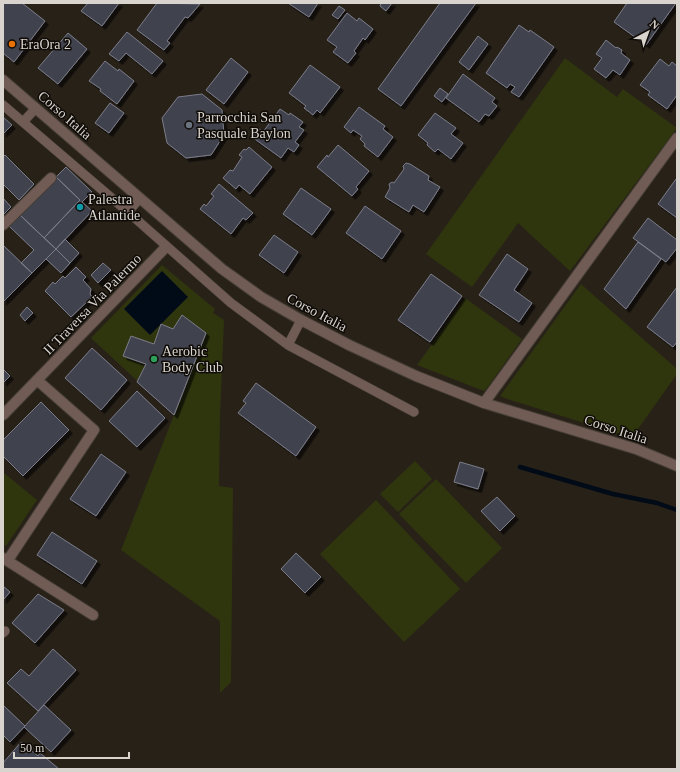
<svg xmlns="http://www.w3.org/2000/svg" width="680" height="772" font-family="'Times New Roman',serif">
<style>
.green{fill:#2f360e}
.water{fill:#000b17}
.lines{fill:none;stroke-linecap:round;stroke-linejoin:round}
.stream{stroke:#000b17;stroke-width:4.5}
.building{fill:#41424e;stroke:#7b7d8a;filter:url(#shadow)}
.service-casing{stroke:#443e35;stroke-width:10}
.minor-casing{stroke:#443e35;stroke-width:12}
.tertiary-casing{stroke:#443e35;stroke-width:12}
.service{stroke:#705b55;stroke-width:9}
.minor{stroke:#705b55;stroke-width:10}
.tertiary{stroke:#705b55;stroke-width:10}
.food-dot{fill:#e8710a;stroke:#0f0b07;stroke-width:1.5}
.worship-dot{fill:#6b7280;stroke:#0f0b07;stroke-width:1.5}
.culture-dot{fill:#0f9aa8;stroke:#0f0b07;stroke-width:1.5}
.leisure-dot{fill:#2e9e5b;stroke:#0f0b07;stroke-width:1.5}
.labels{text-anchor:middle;stroke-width:3;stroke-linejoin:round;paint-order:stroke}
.poi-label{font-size:14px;fill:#d9d4ce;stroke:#0f0b07;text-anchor:start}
.street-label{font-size:14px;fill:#d9d4ce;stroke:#0f0b07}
</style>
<defs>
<filter id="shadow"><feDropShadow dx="3.5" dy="3.5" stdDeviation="0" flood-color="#0009"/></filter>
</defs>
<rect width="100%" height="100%" fill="#282118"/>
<path class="green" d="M565,58L617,97L623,89L677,128L570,271L518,223L472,287L426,254Z
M162,265L215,309L213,313L224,320L220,416L219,486L233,488L231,682L220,693V621L121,550L174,415L91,338Z
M581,284L677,369V374L633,436H626L507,399L500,396Z
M465,298L522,339L487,388L484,391L417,365Z
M415,461L432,479L398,512L380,494Z
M3,472L37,500L6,546L3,544Z
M436,479L502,548L466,583L399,514Z
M376,500L460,589L404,642L320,554Z"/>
<path class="water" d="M162,271L188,297L150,335L124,309Z"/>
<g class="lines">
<path class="stream" d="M520,467L613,494L657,503L677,510"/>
</g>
<path class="building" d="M3,3H22L45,21L14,62L3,53Z
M88,3H119L102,26L81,11Z
M157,3L200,4L188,18L185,17L167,41L170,43L164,50L137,30Z
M288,3H318L309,17Z
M381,3H392L386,11L380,6Z
M440,3H476L401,106L378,89Z
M627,3H676L646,45L614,22Z
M339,6L345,10L338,19L332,15Z
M347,13L357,21L359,18L373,29L365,40L363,38L354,51L356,53L348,63L333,52L337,47L327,40Z
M519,25L529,32L530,30L554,47L519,97L511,92L515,87L510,84L507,88L486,73Z
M127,32L163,61L152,74L126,53L119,61L109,54Z
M68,33L87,49L58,84L38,68Z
M478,36L488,44L469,70L459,62Z
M606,40L616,48L617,47L622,50L621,53L630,60L620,75L613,70L606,78L594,69L602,58L596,54Z
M231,58L248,72L224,104L206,90Z
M660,59L669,66L672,62L677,66V95L667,109L648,95L650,92L640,85Z
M105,61L118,71L119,69L134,81L117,104L100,91L101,89L89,81Z
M310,65L340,87L320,113L317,110L313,115L304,108L306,106L289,93Z
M463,74L495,98L492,102L497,106L489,116L485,114L479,122L446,98Z
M440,88L448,94L442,102L434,96Z
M202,94L222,110L224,135L211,155L186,158L167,143L162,118L178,97Z
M110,103L124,113L109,133L95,123Z
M359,107L385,126L383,129L393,137L378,157L364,146L365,144L360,139L362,136L353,130L351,133L344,127Z
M280,109L289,115L290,113L303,122L299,127L304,130L295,142L299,145L294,152L288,148L281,158L252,137L258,128L263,132Z
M435,113L456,128L451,134L463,143L451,159L438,149L435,152L427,145L428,143L418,135Z
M3,117L12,125L3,134Z
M338,145L369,171L356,187L358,189L352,196L317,167L327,155L328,157Z
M249,147L272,167L250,194L239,185L236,189L223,178L230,170L233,171L242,157L239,155L244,149L246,150Z
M5,155L34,184L19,200L4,185L3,187V157Z
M406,163L410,164L429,176L428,180L440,187L424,212L413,205L409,212L385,197L390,188L389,184L392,182L394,183L404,169L403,166Z
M66,167L92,192L82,202L92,211L56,249L44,238L80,200L56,177Z
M56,177L80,200L44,238L20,215Z
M676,179H677V218L658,204Z
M219,184L253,213L246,220L243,218L231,234L200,209L204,204L206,206L214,196L211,194Z
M301,188L331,209L312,235L283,214Z
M3,198L11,207L3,215Z
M365,206L401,231L382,259L346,233Z
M20,215L56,249L32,273L21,263L34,250L9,226Z
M648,218L677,240V248L666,262L633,238Z
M274,235L298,252L284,273L259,255Z
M65,239L79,253L70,263L56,249Z
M638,242L661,259L626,309L604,289Z
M3,245L32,273L3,302Z
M56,249L70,263L61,273L46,259Z
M507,254L528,269L514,290L532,303L519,322L479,295Z
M103,263L111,270L98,283L91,275Z
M76,267L86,277L83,280L91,289L90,294L92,297L71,317L45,291L53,282L55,284L63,276L65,278Z
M431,274L462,296L430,342L398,320Z
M677,287V342L673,347L647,327Z
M27,307L33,313L25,321L20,315Z
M182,315L206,333L174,415L137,382L146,364L123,356L131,336L154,344L161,324L173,329Z
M92,348L127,380L101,410L65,378Z
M3,369L10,376L3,383Z
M256,383L316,427L296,456L238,413L246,403L243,401Z
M137,391L165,418L137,447L109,421Z
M41,402L69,430L23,476L3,456V440Z
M101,454L126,472L96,516L70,499Z
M460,462L484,469L478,489L454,482Z
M497,497L515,516L500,531L481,511Z
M52,532L97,561L82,584L37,555Z
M296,553L321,577L305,593L281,569Z
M3,586L10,592L3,600Z
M38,594L64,610L35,643L12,623Z
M53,649L76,670L38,711L7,683L21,669L29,676Z
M3,705L25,726L10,742L3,735Z
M44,705L71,730L51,752L24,727Z
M21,742L38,756L40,753L59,769H3V763Z"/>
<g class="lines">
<g class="service-casing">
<path id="service" d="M3,105L128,212
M23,122L36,108
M140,198L128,212L231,303L288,345L414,412
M288,345L301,320
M3,633L5,631"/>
</g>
<g class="minor-casing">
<path id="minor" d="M3,225L51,178
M484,403L677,138
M3,415L166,247
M3,558L93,615
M8,560L94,430L37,380"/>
</g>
<g class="tertiary-casing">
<path id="tertiary" d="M3,80L222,269L261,297L301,320L349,345L416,376L484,403L636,449L677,466"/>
</g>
<use href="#service" class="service"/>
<use href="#minor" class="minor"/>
<use href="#tertiary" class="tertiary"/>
</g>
<circle class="food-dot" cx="12" cy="44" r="4"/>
<circle class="worship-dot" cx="189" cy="125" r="4"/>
<circle class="culture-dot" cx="80" cy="207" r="4"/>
<circle class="leisure-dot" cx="154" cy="359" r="4"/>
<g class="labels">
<g class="poi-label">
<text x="20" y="49">EraOra 2</text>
<text x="197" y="122">Parrocchia San<tspan x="197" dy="16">Pasquale Baylon</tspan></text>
<text x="88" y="204">Palestra<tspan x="88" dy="16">Atlantide</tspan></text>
<text x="162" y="356">Aerobic<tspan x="162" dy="16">Body Club</tspan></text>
</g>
<g class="street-label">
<text transform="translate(65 115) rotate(41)" y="5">Corso Italia</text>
<text transform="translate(92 304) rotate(-46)" y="5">II Traversa Via Palermo</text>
<text transform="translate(317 312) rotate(28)" y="5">Corso Italia</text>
<text transform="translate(616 429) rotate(18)" y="5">Corso Italia</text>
</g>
</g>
<rect width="680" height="772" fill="none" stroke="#d9d4ce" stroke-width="8"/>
<g transform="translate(648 32) rotate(41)" stroke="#0f0b07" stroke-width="3" paint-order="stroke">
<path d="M0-3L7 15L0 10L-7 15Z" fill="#d9d4ce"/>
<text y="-6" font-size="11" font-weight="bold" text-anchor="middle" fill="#d9d4ce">N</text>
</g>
<path d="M14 752v6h115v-6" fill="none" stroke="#d9d4ce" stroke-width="2"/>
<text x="20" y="752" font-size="12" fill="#d9d4ce" stroke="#0f0b07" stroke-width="3" paint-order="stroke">50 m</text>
</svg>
